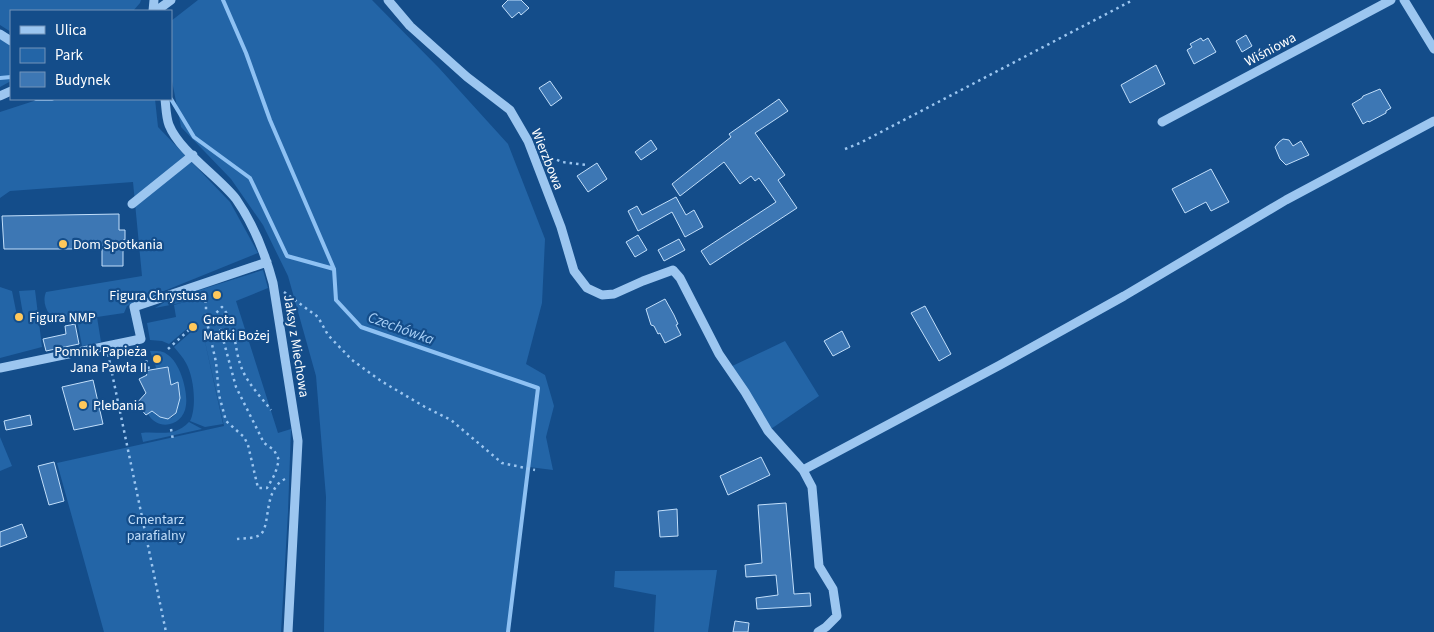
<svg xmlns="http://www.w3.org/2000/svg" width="1434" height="632" font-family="'Source Sans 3',sans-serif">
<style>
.green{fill:#2365a7}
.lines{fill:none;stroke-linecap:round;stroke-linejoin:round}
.stream{stroke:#8ec1f3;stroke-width:4}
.building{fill:#3d77b4;stroke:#c2dffb}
.path{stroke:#9cc6f0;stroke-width:2.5;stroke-dasharray:2.5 4;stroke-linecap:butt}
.minor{stroke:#9cc6f0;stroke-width:9}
.poi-dot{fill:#ffc85b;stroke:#144d8a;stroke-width:2}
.labels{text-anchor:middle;stroke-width:4.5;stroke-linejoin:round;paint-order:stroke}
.street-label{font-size:14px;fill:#fff;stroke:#144d8a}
.poi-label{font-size:14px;fill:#fff;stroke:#144d8a;text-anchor:start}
.park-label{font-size:14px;fill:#c2dffb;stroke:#144d8a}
.water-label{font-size:15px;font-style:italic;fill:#a8d0f7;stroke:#144d8a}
</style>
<rect width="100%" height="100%" fill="#144d8a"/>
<path class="green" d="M0,0H141L140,3L133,11H11V32L0,25Z
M198,0H372L439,68L508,144L545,239L542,303L526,364L545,375L554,406L546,437L553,470L529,467L508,632H324L326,497L316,376L288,276L263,225L231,179L181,127L171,76V21Z
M0,34L11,41V81L0,87Z
M40,99H155L158,127L230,202L258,253L127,306L124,313L97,317L101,342L82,346L77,320C73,321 65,323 61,322C49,319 41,304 46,292L142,276L133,182L10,191L0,198V112Z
M263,270L268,288L236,301L278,433L291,429L288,512L281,632H104L57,463L224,426L203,333L223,424L205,427L190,421C197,407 194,377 186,363C183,357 178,352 174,347L191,332H197L196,324L190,325L189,327L169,344L162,341L150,340L147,323L176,317L174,305L185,302L155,308L168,300Z
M0,287L12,291L18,321L24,320L19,291L35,290L42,347L0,358Z
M785,341L819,396L768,431L728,368Z
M150,351C156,351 163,350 168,355C180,363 188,391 186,405C184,426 158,432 148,414L153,410C165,426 182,418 177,399L180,397L178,382L171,385L169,369L165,367L157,370Z
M189,422L202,429L143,442L141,433C161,431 173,438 189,422Z
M0,437L12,466L0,471Z
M717,570L708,632H654L656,595L614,587L615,571Z"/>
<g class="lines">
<path class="stream" d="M223,0L246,53L270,120L334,269L336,300L361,327L538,388L508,632
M0,78L11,77
M36,99H52
M171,99L194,137L250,178L287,256L334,269"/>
</g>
<path class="building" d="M508,0H521L529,8L521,15L519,12L512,18L502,6Z
M1246,35L1252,46L1242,52L1236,41Z
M1201,38L1203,41L1208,38L1216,52L1194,64L1187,50L1192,47L1190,44Z
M1156,65L1165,84L1130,103L1121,85Z
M550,81L562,98L551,106L539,88Z
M1380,89L1391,108L1386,111V113L1369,122L1368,121L1363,124L1352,104L1362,98L1363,96Z
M779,99L788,111L755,133L785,175L778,180L797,208L710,265L701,251L776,202L759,178L755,181L751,176L740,184L724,162L680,196L672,184L731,137L729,134Z
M1283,139L1289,140L1293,146L1301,141L1309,155L1286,165L1280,159L1275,147L1279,142Z
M651,140L657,149L641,160L635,152Z
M597,163L607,179L588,192L577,176Z
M1211,169L1229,202L1211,211L1206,202L1185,213L1172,189Z
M676,197L686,215L694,210L703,227L685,237L672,212L638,231L628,211L637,206L642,215Z
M119,214V230H125V240H123V266H102V249H4L2,216Z
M638,235L647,250L635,257L626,242Z
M679,239L685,250L664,261L658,250Z
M665,299L674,315L678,324L676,325L681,335L665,343L660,333L658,334L654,326L651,325L646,309Z
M925,306L951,354L939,361L911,313Z
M75,324L79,344L46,351L43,339L66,334L65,326Z
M842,331L850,347L833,356L824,341Z
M168,367L171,385L178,382L180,398L176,413L168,419L160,417L152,411L146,415L136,404L146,393L139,379L147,375L144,371Z
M93,380L103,424L74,430L62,387Z
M30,415L32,425L6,430L4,421Z
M761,457L770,475L728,495L720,476Z
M54,462L64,501L49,505L38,466Z
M786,503L794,594L810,593L811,606L757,609L756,598L778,595L776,575L746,577L745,565L762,563L758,505Z
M677,509L678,536L660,537L658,511Z
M22,524L27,537L0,547V532Z
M735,621L749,623L748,632H733Z"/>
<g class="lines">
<path class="path" d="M845,149L860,143L1133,0
M545,155L562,162L587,165
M284,292L318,317L328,335L352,360L381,381L425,407L451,420L502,463L535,470
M204,294L206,305V318L216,362L219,395L226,421L244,437L248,445L258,488H267L275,474L279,460L274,450L264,443L236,387L216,313L222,307C237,324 233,348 242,369C248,384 261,397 271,410
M142,348L149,369
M168,349L190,329
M108,354L166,632
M171,429L173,440
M237,539C244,538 255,539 261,534C271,524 263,490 285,479"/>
<path class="minor" d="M388,0L410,26L467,77L510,110L528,141L561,227L574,271L587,288L602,295L614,294L643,281L673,270L680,278L719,354L745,392L768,431L803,470L812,487L819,566L833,589L837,616L826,627L818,632
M1404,0L1434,49
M153,11L154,0
M156,11L171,0
M0,34L11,41
M0,96L11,91
M165,99C166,107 166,117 169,125C180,152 218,176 236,199C254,225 265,253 273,283L298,441L288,632
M1162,122L1391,0
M132,204L193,155
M0,368L141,339L134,307L267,262
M803,470L1000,365L1124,296L1286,200L1434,121"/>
</g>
<g class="poi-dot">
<circle cx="63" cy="244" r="5"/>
<circle cx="217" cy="295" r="5"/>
<circle cx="19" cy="317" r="5"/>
<circle cx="193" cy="327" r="5"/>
<circle cx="157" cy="359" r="5"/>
<circle cx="83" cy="405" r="5"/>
</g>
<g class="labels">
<g class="street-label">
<text transform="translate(1270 49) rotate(-28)" y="5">Wiśniowa</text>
<text transform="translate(548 159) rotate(68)" y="5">Wierzbowa</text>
<text transform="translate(297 346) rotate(81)" y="5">Jaksy z Miechowa</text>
</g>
<g class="poi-label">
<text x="73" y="249">Dom Spotkania</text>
<text x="207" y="300" text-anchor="end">Figura Chrystusa</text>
<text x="29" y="322">Figura NMP</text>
<text x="203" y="324">Grota<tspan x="203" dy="16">Matki Bożej</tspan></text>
<text x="147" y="356" text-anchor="end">Pomnik Papieża<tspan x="147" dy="16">Jana Pawła II</tspan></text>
<text x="93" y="410">Plebania</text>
</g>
<g class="park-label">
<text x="156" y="524">Cmentarz<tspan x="156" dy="16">parafialny</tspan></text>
</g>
<g class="water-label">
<text transform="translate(401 328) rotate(20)" y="5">Czechówka</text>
</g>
</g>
<rect x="10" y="10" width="162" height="90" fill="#144d8a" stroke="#7294b9"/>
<rect x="20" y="26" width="25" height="8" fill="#9cc6f0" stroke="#7294b9"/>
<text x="55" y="35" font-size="15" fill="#ffffff">Ulica</text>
<rect x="20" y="48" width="25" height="15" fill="#2365a7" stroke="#7294b9"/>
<text x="55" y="60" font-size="15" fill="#ffffff">Park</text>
<rect x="20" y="72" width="25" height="15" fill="#3d77b4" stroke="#7294b9"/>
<text x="55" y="85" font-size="15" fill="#ffffff">Budynek</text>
</svg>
